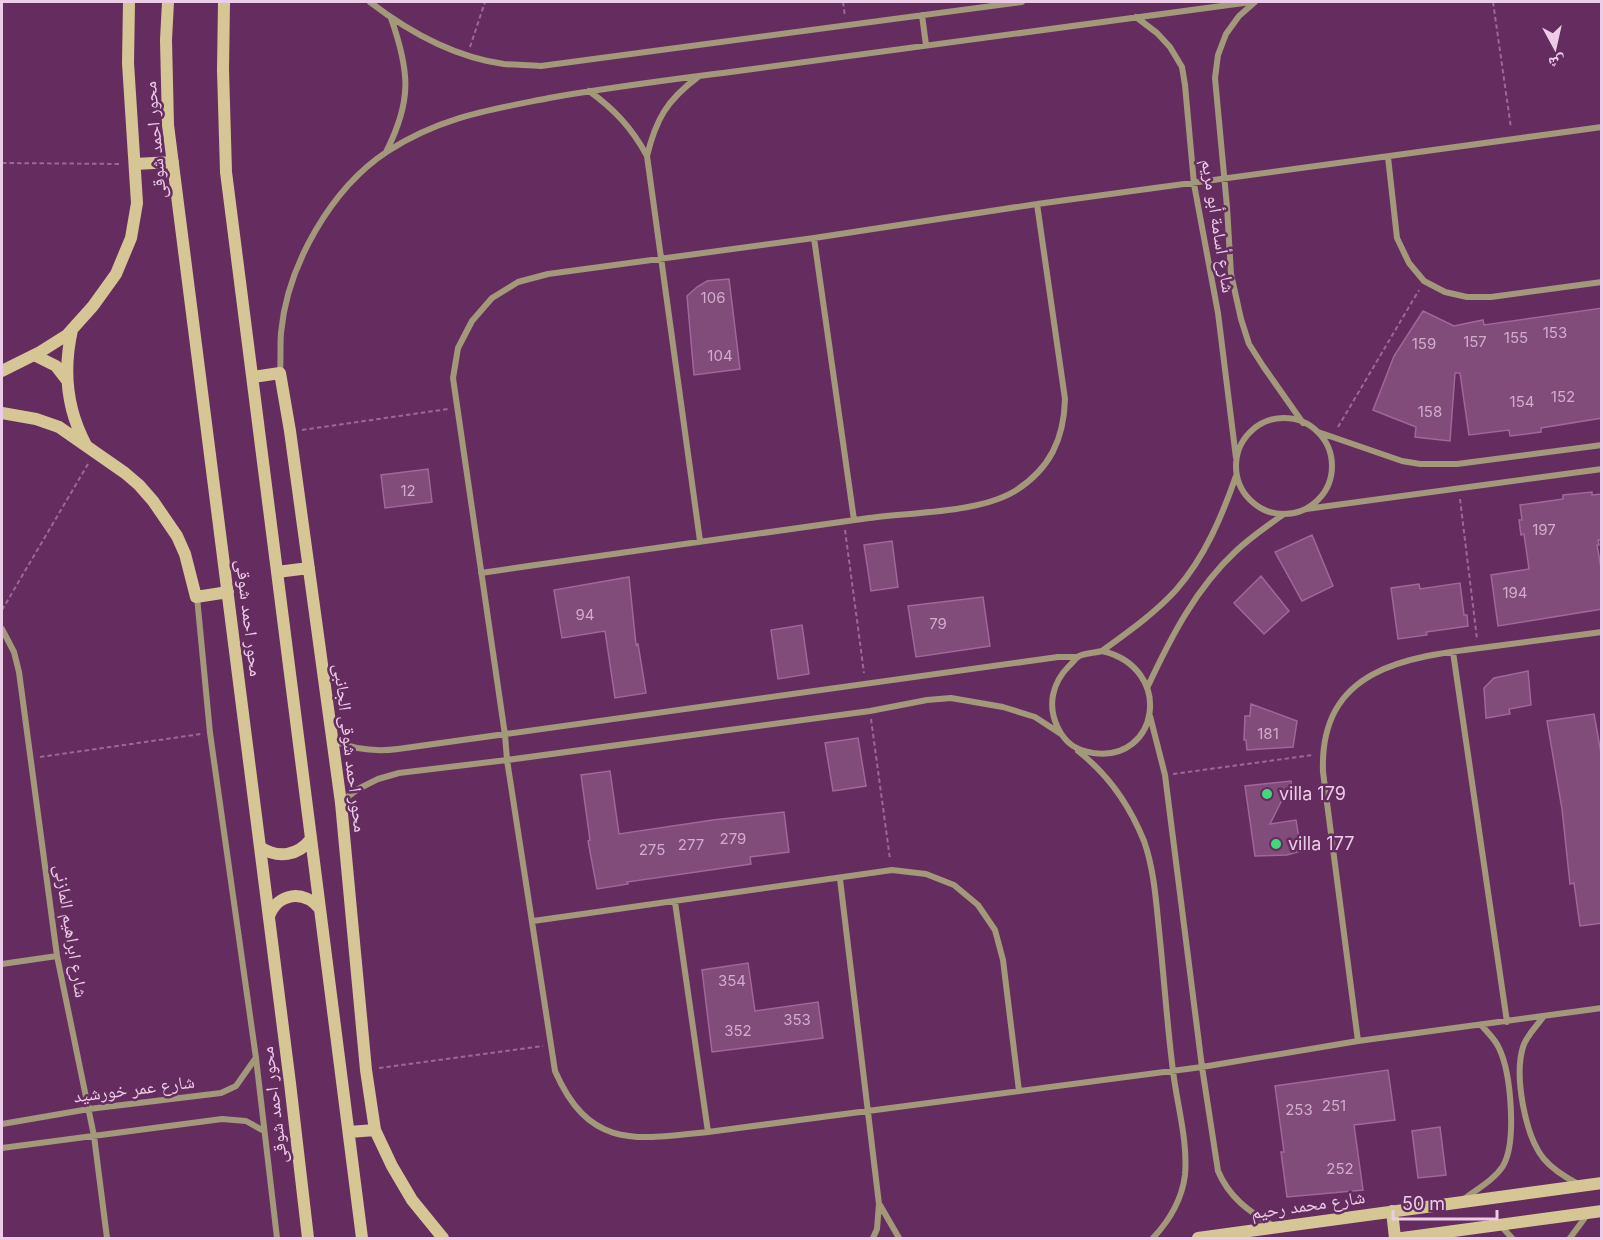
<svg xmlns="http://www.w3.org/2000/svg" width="1603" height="1240" font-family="Inter,'Noto Naskh Arabic',sans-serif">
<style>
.building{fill:#814b7a;stroke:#a2669a;stroke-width:1.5}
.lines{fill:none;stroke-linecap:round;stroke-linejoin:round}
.path{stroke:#9a6a94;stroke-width:2;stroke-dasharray:4.5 3;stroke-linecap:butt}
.street{stroke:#a3987a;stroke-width:6}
.secondary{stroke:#d7c695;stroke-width:12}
.poi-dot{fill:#43d77b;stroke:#652d5f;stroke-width:2}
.labels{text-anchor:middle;stroke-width:5;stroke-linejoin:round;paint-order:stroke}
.number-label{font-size:15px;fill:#d2accc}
.street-label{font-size:18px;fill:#edcce7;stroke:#652d5f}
.poi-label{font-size:18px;fill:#edcce7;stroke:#652d5f;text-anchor:start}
</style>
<rect width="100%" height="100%" fill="#652d5f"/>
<path class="building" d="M729,279L740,369L694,375L687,296L697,287L707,281Z
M1602,308V418L1541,428V432L1510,436L1509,430L1469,435L1460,373H1455L1450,441L1415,437L1416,427L1373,410L1394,356L1423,311L1454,326L1483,320L1484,325Z
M428,469L432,502L385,508L381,475Z
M1592,492V495L1602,494V540H1598L1599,545H1597L1602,574V609L1498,626L1491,575L1529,569L1524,534L1521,535L1519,520H1522L1520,505L1563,499V495Z
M1312,535L1333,586L1302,601L1275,552Z
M892,541L898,587L871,591L864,545Z
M1261,576L1289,611L1264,634L1234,603Z
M629,577L636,645L638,644L646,693L615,698L605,631L562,638L554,590Z
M1460,583L1464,615H1467L1468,626L1426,632L1427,635L1398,639L1391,588L1419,584L1420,589Z
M983,597L990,646L916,657L908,606Z
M802,625L809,674L778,679L771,630Z
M1528,671L1531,705L1509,709L1510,714L1486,718L1484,688L1494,678Z
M1251,704L1297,721L1293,747L1247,750L1246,740H1244L1245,716H1250Z
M1594,714L1602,759V923L1580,926L1574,883L1570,884L1562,809L1547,721Z
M858,738L866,786L833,791L825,743Z
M610,771L619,834L713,820L784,812L789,852L750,857L751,864L627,882L628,884L597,889L588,841L590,840L581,775Z
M1291,781L1292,790L1283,798L1270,824L1296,820L1301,851L1287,855L1255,856L1245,786Z
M748,963L755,1011L818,1002L823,1038L712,1052L702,970Z
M1388,1070L1395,1120L1354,1125L1363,1190L1287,1197L1281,1152H1284L1275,1086Z
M1440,1127L1446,1175L1418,1178L1412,1131Z"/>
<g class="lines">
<path class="path" d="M843,2L845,17
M1493,2L1511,128
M470,47L485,2
M2,163L122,164
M1338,427L1419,290
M302,430L448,409
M1460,499L1477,639
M845,530L864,673
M2,610L88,464
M871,719L890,859
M40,757L201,734
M1173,774L1313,755
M379,1068L543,1046"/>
<path class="street" d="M370,2C409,32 454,57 504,64C516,65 529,65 541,66L1022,2
M1255,2L1239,16L1226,34L1218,55L1215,78L1227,207L1231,274L1241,319L1249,344L1263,366L1303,423
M922,15L926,45
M1136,17L1157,33L1170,47L1182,67L1185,85L1194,184L1218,313L1236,458
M698,77C667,100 656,119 647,156L700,541
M589,91C614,109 632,128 647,156
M1602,127L1037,204L814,238L548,274L518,282L492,298L472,321L458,348L453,378L505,735L507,760L555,1071C589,1149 635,1140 708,1132L1202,1067L1358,1041L1602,1008
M386,152C412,101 410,72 391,18
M1388,157L1397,238L1409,263L1424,281L1445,292L1467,297H1491L1602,282
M814,238L854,520
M280,373C281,360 280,346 281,333C287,266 331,188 388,151C440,117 489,110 549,98C617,86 685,78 753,69C919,46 1085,24 1251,2
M1236 466a48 48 0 1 1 96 0a48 48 0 1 1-96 0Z
M1318,432L1402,461L1420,464H1457L1602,445
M1306,509L1602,469
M481,573C610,554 739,536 869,518C911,512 979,513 1015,491C1050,469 1064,439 1065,399L1037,204
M197,597L210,733L256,1058L277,1238
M2,629L14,652L19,672L57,956L94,1136L107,1238
M1102,651C1175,668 1159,763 1093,753C1076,750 1066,744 1058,728C1047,706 1052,683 1069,666C1072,663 1076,658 1079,656C1086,653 1095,653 1102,651Z
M1102,651C1128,632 1154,614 1176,590C1205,557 1222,516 1236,476
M1453,652L1507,1022
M1148,686C1171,637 1196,588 1236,551C1251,537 1267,526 1284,514
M1150,716L1165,775L1202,1067L1218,1171C1229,1197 1248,1211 1272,1225
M334,741C356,750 375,752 398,749L1058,657H1078
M1078,751C1109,775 1129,804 1144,841C1154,869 1156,901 1159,930C1164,977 1167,1024 1173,1071C1177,1105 1188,1140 1185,1175C1182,1199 1169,1221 1153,1238
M341,802L358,789L378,779L399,773L507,760L870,711L927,700L951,698L1003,707L1035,717L1061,734
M840,879L879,1204L877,1229L873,1238
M675,902L708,1132
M533,921L892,870L926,874L954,885L978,905L995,930L1003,960L1019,1091
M2,964L57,956
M1543,1017C1537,1026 1526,1036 1523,1047C1514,1076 1525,1136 1544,1159C1553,1170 1565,1177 1578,1184
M1358,1041L1323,772C1319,667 1407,657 1488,647C1526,642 1564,637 1602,632
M2,1124L89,1109L221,1093L236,1086L255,1059
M2,1148L222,1119L246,1121L264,1131
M1464,1199C1477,1189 1494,1180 1503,1166C1517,1142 1511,1073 1499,1048C1495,1039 1488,1033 1482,1026
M880,1205L899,1238
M1501,1226L1512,1238
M1570,1238L1587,1215"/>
<path class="secondary" d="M168,2L166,40L168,125L290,1083L308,1238
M224,2L223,70L226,172L362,1238
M135,164L173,162
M72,330C63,370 66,408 86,445
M34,355L56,366L66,379
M2,371L40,352L67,335L93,306L116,274L131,238L137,203L128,63L129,2
M253,377L280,373L290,431L341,803L366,1070L375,1130L392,1166L412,1200L443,1238
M2,413L36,419L59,427L125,473L139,485L153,501L177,536L185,554L196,597L228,592
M277,572L309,568
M260,847C278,859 298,856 311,839
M269,916C278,893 304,889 320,909
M349,1132L375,1130
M1392,1211L1395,1238
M1198,1238L1602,1183
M1402,1238L1602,1211"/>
</g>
<g class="poi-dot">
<circle cx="1267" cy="794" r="6"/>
<circle cx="1276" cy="844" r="6"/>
</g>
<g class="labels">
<g class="number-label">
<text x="713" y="303">106</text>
<text x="1555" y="338">153</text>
<text x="1516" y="343">155</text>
<text x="1475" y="347">157</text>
<text x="1424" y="349">159</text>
<text x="720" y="361">104</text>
<text x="1563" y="402">152</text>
<text x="1522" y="407">154</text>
<text x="1430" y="417">158</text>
<text x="408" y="496">12</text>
<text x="1544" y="535">197</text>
<text x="1515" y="598">194</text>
<text x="585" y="620">94</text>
<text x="938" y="629">79</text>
<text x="1268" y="739">181</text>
<text x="733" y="844">279</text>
<text x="691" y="850">277</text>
<text x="652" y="855">275</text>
<text x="732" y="986">354</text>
<text x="797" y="1025">353</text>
<text x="738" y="1036">352</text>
<text x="1334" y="1111">251</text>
<text x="1299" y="1115">253</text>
<text x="1340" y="1174">252</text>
</g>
<g class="street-label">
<text transform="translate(155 140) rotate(-95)" y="6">محور احمد شوقى</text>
<text transform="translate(1218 226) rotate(81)" y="6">شارع أسامة أبو مريم</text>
<text transform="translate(249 618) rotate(83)" y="6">محور احمد شوقى</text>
<text transform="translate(350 748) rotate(83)" y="6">محور احمد شوقى الجانبى</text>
<text transform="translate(71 931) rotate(81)" y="6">شارع ابراهيم المازنى</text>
<text transform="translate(134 1089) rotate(-7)" y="6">شارع عمر خورشيد</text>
<text transform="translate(274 1105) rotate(-97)" y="6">محور احمد شوقى</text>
<text transform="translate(1308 1205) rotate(-8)" y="6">شارع محمد رحيم</text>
</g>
<g class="poi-label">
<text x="1279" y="800">villa 179</text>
<text x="1288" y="850">villa 177</text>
</g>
</g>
<rect width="1603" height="1240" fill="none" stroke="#edcce7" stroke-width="6"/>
<g transform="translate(1555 48) rotate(172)" stroke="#652d5f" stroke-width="4.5" paint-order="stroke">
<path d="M0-4.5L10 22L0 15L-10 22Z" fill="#edcce7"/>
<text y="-9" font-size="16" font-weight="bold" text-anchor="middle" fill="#edcce7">ش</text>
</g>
<path d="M1393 1210v9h104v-9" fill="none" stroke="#edcce7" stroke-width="3"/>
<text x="1402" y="1210" font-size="18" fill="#edcce7" stroke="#652d5f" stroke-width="4.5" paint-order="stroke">50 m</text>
</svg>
